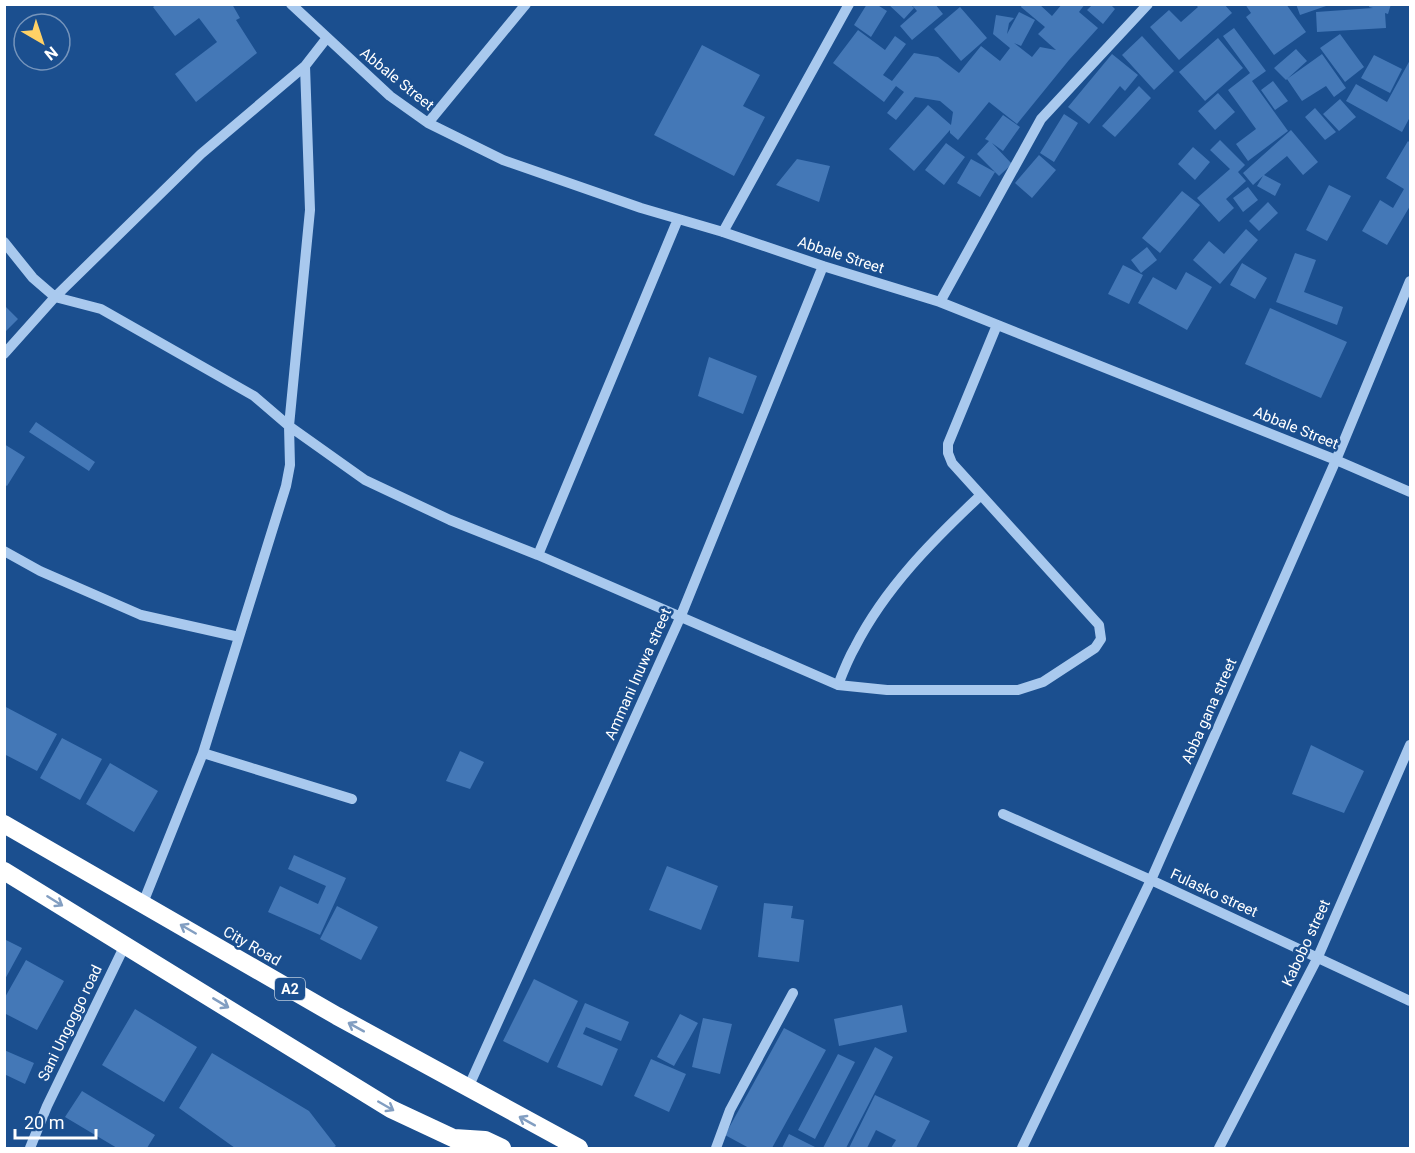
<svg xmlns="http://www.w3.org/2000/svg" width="1415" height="1153" font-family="Roboto,sans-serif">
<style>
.building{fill:#4478b7}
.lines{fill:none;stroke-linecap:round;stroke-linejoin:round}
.minor{stroke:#a9c9ee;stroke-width:10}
.highway{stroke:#fff;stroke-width:18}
.oneway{stroke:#829ec1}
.labels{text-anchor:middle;stroke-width:5;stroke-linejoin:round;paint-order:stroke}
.shield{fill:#1b4f8f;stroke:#bbcadd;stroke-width:1.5}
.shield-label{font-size:14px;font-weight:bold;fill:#fff}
.street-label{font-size:15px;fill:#fff;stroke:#1b4f8f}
</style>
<rect width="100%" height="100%" fill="#1b4f8f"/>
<path class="building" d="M157,4H232L240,18L236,20L257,53L196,102L175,74L217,42L199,18L175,36L153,7Z
M867,4H876L887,11L871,37L854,25Z
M888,4H910L914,8L904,19Z
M911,4H935L943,14L912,40L900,26L917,11Z
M1022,4H1039L1052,16L1062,4H1085L1079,12L1098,28L1069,60L1017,124L989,102L958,140L950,133V130L914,171L889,149L928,105L951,125L953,112L940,101L915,97L896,120L887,113L904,92L896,86L884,102L833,63L858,30L885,50L895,36L906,44L883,75L892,81L914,53L938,57L959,73L981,46L1000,61L1010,48L993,34L996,15L1014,18L1009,23L1007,34L1019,12L1035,20L1021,46L1014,43L1032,57L1040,47L1056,50L1038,34L1045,27L1021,7Z
M1093,4H1110L1115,9L1103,24L1087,10Z
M1195,4H1224L1232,13L1179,60L1150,27L1169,10L1181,22L1198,7Z
M1245,4H1286L1306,32L1274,55L1246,17L1251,13Z
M1296,4H1329V5L1300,15Z
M1370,4H1391L1388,14L1385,13L1386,28L1317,32L1316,12L1373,8L1369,7Z
M960,7L987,38L961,61L934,29Z
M1234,28L1266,71L1252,81L1288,131L1248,161L1236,144L1256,129L1228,90L1250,73L1223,36Z
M1340,34L1364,67L1345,82L1320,48Z
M1142,36L1174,71L1154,90L1122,55Z
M1218,38L1243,68L1205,101L1179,72Z
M702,45L760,75L743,106L765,117L734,176L654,135Z
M1296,49L1307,61L1286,80L1274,68Z
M1112,54L1138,75L1125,91L1120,86L1089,124L1068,107Z
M1322,54L1346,88L1334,97L1326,86L1302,101L1287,79Z
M1374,55L1402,69L1390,93L1361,78Z
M1410,60V117L1402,132L1346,101L1356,84L1387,102Z
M1273,81L1288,101L1275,110L1261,90Z
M1139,86L1151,98L1115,137L1102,126Z
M1218,93L1235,112L1215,130L1198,111Z
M1340,99L1356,117L1339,131L1323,114Z
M1315,108L1336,132L1325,140L1305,117Z
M1064,114L1078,123L1054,162L1040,153Z
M1003,115L1020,127L1003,151L992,143L1012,164L999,176L977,154L989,141L985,139Z
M1291,130L1318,162L1303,175L1287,156L1264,175L1281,184L1275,196L1257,186L1263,176L1253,185L1243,173Z
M1220,140L1245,165L1238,172L1246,181L1226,199L1234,208L1219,222L1197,198L1230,169L1210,150Z
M1408,141L1410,143V206L1387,245L1362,231L1380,200L1393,208L1404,189L1386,178Z
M946,143L965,157L944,185L925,170Z
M1193,147L1210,162L1195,180L1178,164Z
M1039,155L1056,170L1032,198L1015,183Z
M797,159L830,166L819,202L776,185Z
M971,159L995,172L980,197L957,183Z
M1329,185L1351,196L1327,241L1306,230Z
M1248,187L1258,200L1243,212L1233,198Z
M1182,191L1200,205L1160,253L1142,238Z
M1268,202L1278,213L1259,231L1249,221Z
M1246,229L1258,240L1220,284L1193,260L1209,241L1224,254Z
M1147,247L1157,260L1141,273L1131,260Z
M1295,253L1316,260L1304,292L1343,307L1337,325L1276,302Z
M1242,263L1267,278L1255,299L1230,285Z
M1123,265L1143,275L1129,304L1108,294Z
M1186,272L1212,287L1187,330L1138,303L1153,277L1176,290Z
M4,305L18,319L4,333Z
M1270,308L1347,342L1321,398L1245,364Z
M709,357L757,376L743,414L698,396Z
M36,422L95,462L89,471L29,432Z
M4,444L25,457L7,486L4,484Z
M4,706L57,734L37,771L4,754Z
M62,738L102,759L80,800L40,778Z
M1311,745L1364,771L1344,813L1292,794Z
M460,751L484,762L470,789L446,781Z
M110,763L158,791L134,832L86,804Z
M294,855L346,878L320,935L268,912L280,886L318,904L326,886L288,869Z
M667,866L718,886L701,930L649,910Z
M764,903L793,906L791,918L804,920L799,962L758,957Z
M337,906L378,927L361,960L320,939Z
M4,939L22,948L4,981Z
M26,960L64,981L37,1030L4,1013V999Z
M534,979L578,1001L548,1063L503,1041Z
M585,1003L629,1022L621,1041L586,1027L583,1034L618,1049L602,1086L557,1067Z
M902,1005L907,1032L839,1046L834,1019Z
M135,1009L197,1047L164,1102L102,1065Z
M680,1014L698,1023L674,1066L657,1057Z
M703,1018L732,1024L720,1074L692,1067Z
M784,1028L826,1050L772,1148H749L725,1135Z
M875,1047L893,1057L846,1148H823Z
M4,1050L34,1063L25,1084L4,1074Z
M212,1053L309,1111L336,1146L333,1148H235L179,1108Z
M838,1054L855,1062L815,1139L798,1130Z
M651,1059L686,1074L669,1112L634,1096Z
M82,1091L155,1135L147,1148H117L65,1117Z
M875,1095L930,1121L916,1148H891L896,1140L876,1130L867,1148H849Z
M789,1134L817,1148H782Z"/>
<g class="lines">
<path class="minor" d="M291,4L390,96L428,123L503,160L641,208L723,232L823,266L940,302L1336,460L1410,492
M428,123L526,4
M723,232L849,4
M4,242L33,278L55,297L101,309L254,396L289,426L365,480L450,520L538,555L838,685L887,690H1018L1043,682L1095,648L1101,639L1099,625L952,463L948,453V444L997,325
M940,302L1041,119L1148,4
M4,354L55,297L201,154L305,66L326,39
M4,551L40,571L141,615L239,637
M538,555L678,219
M838,685C843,672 848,659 855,647C885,588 933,540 981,495
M203,753L352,799
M1003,814L1151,880L1410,1001
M143,903L203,753L286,486L290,465L289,426L310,210L305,66
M468,1088L680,618L823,266
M30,1148L47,1106L125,945
M716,1148L730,1110L793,993
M1022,1148L1151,880L1336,460L1410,281
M1219,1148L1317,959L1410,745"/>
<path class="highway" d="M4,824L337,1016L579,1148
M4,871L391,1109L453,1138L470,1148
M454,1138L485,1140L502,1148"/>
</g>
<defs><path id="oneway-shaft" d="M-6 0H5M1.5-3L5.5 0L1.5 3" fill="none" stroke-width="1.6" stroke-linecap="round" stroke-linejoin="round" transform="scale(1.5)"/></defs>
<g class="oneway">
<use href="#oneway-shaft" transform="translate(55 901) rotate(32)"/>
<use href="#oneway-shaft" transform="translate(188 929) rotate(-150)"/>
<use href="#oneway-shaft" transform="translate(221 1003) rotate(31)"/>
<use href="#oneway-shaft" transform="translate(356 1027) rotate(-151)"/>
<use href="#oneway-shaft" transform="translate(386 1106) rotate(30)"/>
<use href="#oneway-shaft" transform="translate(527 1121) rotate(-151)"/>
</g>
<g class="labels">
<rect class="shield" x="275" y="978" width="30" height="22" rx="4.5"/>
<g class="shield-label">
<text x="290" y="994">A2</text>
</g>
<g class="street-label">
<text transform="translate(397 79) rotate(39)" y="5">Abbale Street</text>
<text transform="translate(841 255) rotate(18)" y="5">Abbale Street</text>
<text transform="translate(1296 428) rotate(22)" y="5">Abbale Street</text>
<text transform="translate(638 674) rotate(-66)" y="5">Ammani Inuwa street</text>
<text transform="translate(1209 711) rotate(-66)" y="5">Abba gana street</text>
<text transform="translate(1214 893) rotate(25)" y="5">Fulasko street</text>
<text transform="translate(1306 943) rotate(-65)" y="5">Kabobo street</text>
<text transform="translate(252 946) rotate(30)" y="5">City Road</text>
<text transform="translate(70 1023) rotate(-64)" y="5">Sani Ungoggo road</text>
</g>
</g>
<rect width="1415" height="1153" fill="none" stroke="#ffffff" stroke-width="12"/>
<g transform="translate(42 42) rotate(141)"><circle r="28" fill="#1b4f8f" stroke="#7695bc" stroke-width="1.5"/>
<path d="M0-4.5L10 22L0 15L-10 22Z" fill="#ffd166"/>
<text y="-9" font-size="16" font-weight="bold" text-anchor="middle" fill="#ffffff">N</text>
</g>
<path d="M15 1129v9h81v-9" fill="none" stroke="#ffffff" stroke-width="3"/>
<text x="24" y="1129" font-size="18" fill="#ffffff" stroke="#1b4f8f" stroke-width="4.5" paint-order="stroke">20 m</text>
</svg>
